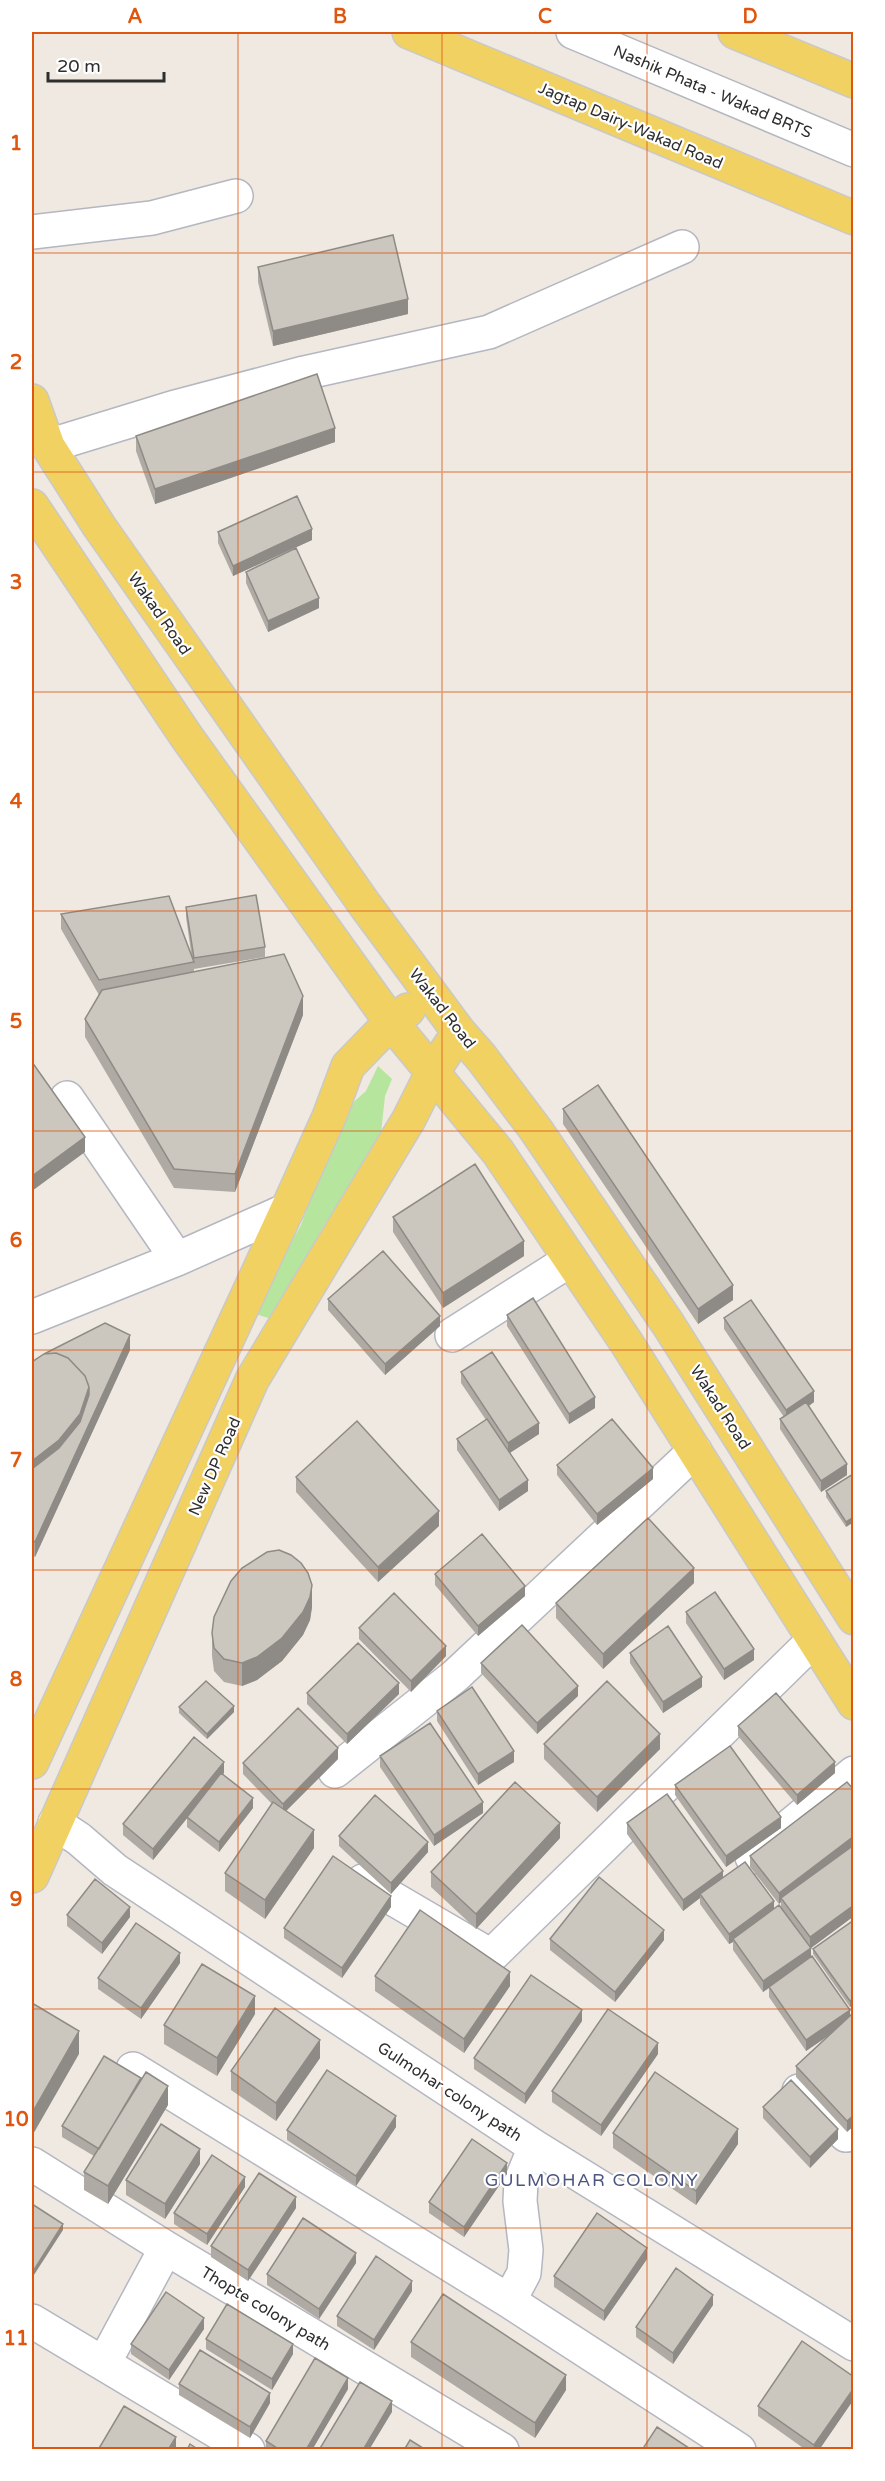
<svg xmlns="http://www.w3.org/2000/svg" width="885" height="2481" font-family="'Varela Round',sans-serif">
<style>
.green{fill:#b6e59e}
.lines{fill:none;stroke-linecap:round;stroke-linejoin:round}
.minor-casing{stroke:#b4b7c1;stroke-width:36}
.major-casing{stroke:#c9c9c9;stroke-width:36}
.minor{stroke:#fff;stroke-width:33}
.major{stroke:#f2d163;stroke-width:33}
.wall{fill:#afaba4}
.shaded-wall{fill:#8e8b86}
.building{fill:#cbc7bf;stroke:#8e8b86;stroke-width:1.5}
.grid{fill:none;stroke:#df570e;stroke-width:1.5;stroke-opacity:0.55}
.labels{text-anchor:middle;stroke-width:4.5;stroke-linejoin:round;paint-order:stroke}
.street-label{font-size:16px;fill:#2e2e2e;stroke:#fff}
.neighbourhood-label{font-size:18px;letter-spacing:1.5px;fill:#4d5680;stroke:#fff}
.neatline{fill:none;stroke:#df570e;stroke-width:2}
.grid-label{font-size:20px;text-anchor:middle;font-weight:bold;fill:#df570e}
</style>
<rect width="100%" height="100%" fill="#efe9e1"/>
<path class="green" d="M378,1066L392,1079L385,1096L380,1142L323,1227L272,1319L251,1313L301,1225L334,1133L348,1107L366,1091Z"/>
<g class="lines">
<g class="minor-casing">
<path id="minor" d="M573,32L854,150
M32,232L152,218L236,196
M48,446L172,408L304,373L489,332L682,247
M67,1098L177,1259
M32,1317L177,1259L287,1210
M452,1335L570,1260
M335,1771L455,1676L695,1451
M55,1823L79,1839L115,1870L535,2147L854,2344
M752,1857L854,1773
M363,1881L491,1956L814,1640
M133,2069L509,2301L739,2450
M799,2091L846,2135L854,2129
M32,2164L166,2248L502,2450
M509,2301L524,2273L526,2250L520,2201L521,2181L535,2147
M32,2321L248,2450
M104,2363L166,2248"/>
</g>
<g class="major-casing">
<path id="major" d="M409,32L854,218
M735,32L854,81
M32,401L48,446L99,526L365,905L459,1032L481,1057L536,1130L668,1324L854,1618
M32,506L186,736L391,1022L498,1152L626,1342L854,1703
M32,1762L287,1210L329,1117L348,1066L391,1022L408,1010
M32,1876L252,1380L409,1119L432,1073L459,1032"/>
</g>
<use href="#minor" class="minor"/>
<use href="#major" class="major"/>
</g>
<path class="wall" d="M258,267L408,314L273,346L258,282Z
M136,436L335,442L155,504L136,451Z
M218,532L312,540L233,576L218,543Z
M246,572L319,608L268,632L246,583Z
M186,907L265,947V957L194,969V967V972L303,1015L235,1192L174,1188L85,1037V1019L99,995L61,929V914L192,959L186,917Z
M563,1109L733,1300L698,1324L563,1124Z
M393,1217L524,1256L443,1308L393,1232Z
M328,1299L440,1326L385,1375L328,1310Z
M507,1315L595,1408L569,1424L507,1326Z
M724,1318L814,1402L809,1406L847,1475L821,1492L780,1429V1419L784,1417L724,1329Z
M130,1350L35,1557L32,1555V1361Z
M461,1372L539,1434L510,1453L528,1491L499,1511L457,1450V1439L486,1420L461,1383Z
M557,1465L653,1479L597,1525L557,1475Z
M853,1474L846,1527L826,1497V1491Z
M296,1477L439,1526L378,1582L296,1492Z
M435,1574L525,1596L478,1636L435,1585Z
M694,1583L603,1669L556,1618V1603Z
M312,1607L310,1620L303,1635L282,1661L257,1680L242,1686L224,1682L214,1671L212,1656V1633Z
M686,1612L754,1660L724,1680L686,1623Z
M359,1628L446,1656L411,1692L359,1639Z
M630,1653L702,1687L663,1713L630,1663Z
M481,1663L578,1696L537,1734L481,1673Z
M307,1693L399,1694L347,1744L307,1704Z
M179,1707L234,1712L207,1739L179,1713Z
M437,1711L514,1762L478,1785L437,1721Z
M738,1726L835,1773L797,1805L738,1736Z
M544,1744L660,1749L597,1812L544,1759Z
M380,1756L483,1813L434,1846L380,1767Z
M338,1759L286,1811L314,1848L265,1919L225,1891V1873L272,1804L243,1774V1763Z
M224,1773L223,1774L253,1808L219,1852L187,1827V1818L153,1860L123,1835V1824Z
M675,1785L781,1828L726,1867L675,1795Z
M854,1790V1916L811,1948V1957L850,2010L847,2132L796,2077V2066L832,2033L806,2051L769,1997V1988L763,1992L733,1950V1942L729,1944L700,1904V1898L683,1911L627,1834V1823L723,1878L774,1910L781,1908V1902L779,1904L750,1867V1856Z
M339,1836L428,1852L391,1894L339,1846Z
M560,1838L476,1929L431,1887V1872Z
M391,1907L342,1978L284,1938V1928Z
M67,1915L130,1917L102,1954L67,1926Z
M854,1920L850,2007L813,1954V1949Z
M550,1939L664,1940L615,2002L550,1950Z
M180,1963L141,2019L98,1989V1978Z
M375,1976L510,1986L464,2053L375,1991Z
M255,2014L217,2076L164,2044V2025Z
M582,2021L525,2104L474,2069V2058Z
M658,2054L601,2136L552,2102V2091Z
M320,2058L276,2121L231,2090V2071Z
M168,2105L108,2204L84,2190V2172L94,2156L62,2137V2126Z
M763,2107L838,2139L810,2168L763,2118Z
M396,2127L356,2186L287,2140V2130Z
M613,2133L738,2144L696,2205L613,2148Z
M200,2164L165,2219L126,2195V2180Z
M507,2174L464,2237L429,2213V2202Z
M245,2187L207,2245L174,2224V2213Z
M296,2208L248,2281L211,2257V2246Z
M647,2259L604,2321L554,2287V2276Z
M356,2263L319,2319L267,2285V2274Z
M412,2291L374,2350L337,2326V2316Z
M713,2305L673,2364L636,2337V2327Z
M204,2329L169,2380L131,2354V2344Z
M206,2339L293,2354L272,2390L206,2349Z
M411,2342L566,2390L535,2438L411,2357Z
M854,2377V2399L819,2450H806L758,2416V2406Z
M179,2384L270,2403L250,2438L179,2395Z
M348,2389L312,2450H266V2441Z"/>
<path class="shaded-wall" d="M408,299V314L273,346V331Z
M335,428V442L155,504V489Z
M312,529V540L233,576V566Z
M319,598V608L268,632V621Z
M303,996V1015L235,1192V1174Z
M85,1137V1152L32,1191V1176Z
M524,1241V1256L443,1308V1293Z
M733,1285V1300L698,1324V1309Z
M440,1316V1326L385,1375V1364Z
M130,1335V1350L35,1557V1542Z
M89,1387V1410L32,1484V1461Z
M814,1391V1402L786,1421V1410Z
M595,1397V1408L569,1424V1414Z
M539,1423V1434L508,1454V1443Z
M847,1464V1475L821,1492V1481Z
M653,1468V1479L597,1525V1514Z
M528,1480V1491L499,1511V1500Z
M439,1511V1526L378,1582V1567Z
M854,1517V1522L846,1527V1522Z
M694,1568V1583L603,1669V1654Z
M312,1585V1607L310,1620L303,1635L282,1661L257,1680L242,1686V1663Z
M525,1586V1596L478,1636V1626Z
M446,1646V1656L411,1692V1681Z
M754,1649V1660L724,1680V1669Z
M702,1677V1687L663,1713V1702Z
M399,1683V1694L347,1744V1734Z
M578,1686V1696L537,1734V1723Z
M234,1706V1712L207,1739V1734Z
M660,1734V1749L597,1812V1797Z
M338,1748V1759L283,1814V1804Z
M514,1751V1762L478,1785V1774Z
M224,1762V1773L153,1860V1849Z
M835,1762V1773L797,1805V1795Z
M253,1798V1808L219,1852V1842Z
M483,1802V1813L434,1846V1835Z
M781,1817V1828L726,1867V1856Z
M560,1823V1838L476,1929V1914Z
M314,1830V1848L265,1919V1900Z
M854,1836V1847L781,1898V1902L779,1904V1893Z
M428,1842V1852L391,1894V1883Z
M723,1871V1881L700,1894V1898L683,1911V1900Z
M391,1896V1907L342,1978V1968Z
M774,1901V1912L733,1939V1942L729,1944V1934Z
M854,1905V1916L811,1948V1958L763,1992V1981L810,1948V1937Z
M130,1907V1917L102,1954V1943Z
M664,1930V1940L615,2002V1992Z
M180,1953V1963L141,2019V2008Z
M510,1972V1986L464,2053V2039Z
M255,1996V2014L217,2076V2058Z
M854,1999V2005L850,2007V2001Z
M582,2010V2021L525,2104V2094Z
M850,2010V2021L806,2051V2040Z
M79,2031V2054L32,2136V2113Z
M320,2040V2058L276,2121V2103Z
M658,2043V2054L601,2136V2125Z
M168,2086V2105L108,2204V2186Z
M854,2115V2126L847,2132V2121Z
M396,2116V2127L356,2186V2176Z
M738,2129V2144L696,2205V2191Z
M838,2129V2139L810,2168V2157Z
M200,2149V2164L165,2219V2204Z
M507,2163V2174L464,2237V2227Z
M245,2177V2187L207,2245V2234Z
M296,2197V2208L248,2281V2270Z
M63,2224V2230L32,2278V2273Z
M647,2248V2259L604,2321V2311Z
M356,2253V2263L319,2319V2309Z
M412,2281V2291L374,2350V2340Z
M713,2295V2305L673,2364V2353Z
M204,2318V2329L169,2380V2370Z
M293,2344V2354L272,2390V2379Z
M566,2375V2390L535,2438V2423Z
M348,2378V2389L312,2450H306Z
M854,2388V2399L819,2450H814V2445Z
M270,2393V2403L250,2438V2427Z
M392,2401V2412L369,2450H363Z
M176,2437V2447L174,2450H168Z"/>
<path class="building" d="M393,235L408,299L273,331L258,267Z
M317,374L335,428L155,489L136,436Z
M297,496L312,529L233,566L218,532Z
M296,548L319,598L268,621L246,572Z
M256,895L265,947L194,958L186,907Z
M169,896L194,962L99,980L61,914Z
M284,954L303,996L235,1174L174,1169L85,1019L102,990Z
M32,1062L85,1137L32,1176Z
M598,1085L733,1285L698,1309L563,1109Z
M475,1164L524,1241L443,1293L393,1217Z
M383,1251L440,1316L385,1364L328,1299Z
M533,1298L595,1397L569,1414L507,1315Z
M751,1300L814,1391L786,1410L724,1318Z
M105,1323L130,1335L35,1542L32,1540V1469L59,1448L80,1422L89,1395V1387L85,1376L68,1358L56,1353L44,1354Z
M492,1352L539,1423L508,1443L461,1372Z
M56,1353L68,1358L85,1376L89,1387L80,1414L59,1440L32,1461V1362L44,1354Z
M806,1402L847,1464L821,1481L780,1419Z
M487,1419L528,1480L499,1500L457,1439Z
M612,1419L653,1468L597,1514L557,1465Z
M357,1421L439,1511L378,1567L296,1477Z
M853,1474L854,1517L846,1522L826,1491Z
M648,1518L694,1568L603,1654L556,1603Z
M482,1534L525,1586L478,1626L435,1574Z
M279,1550L291,1555L301,1563L308,1573L312,1585L310,1597L303,1612L282,1638L257,1657L242,1663L224,1659L214,1648L212,1633L214,1617L231,1581L242,1568L267,1552Z
M715,1592L754,1649L724,1669L686,1612Z
M394,1593L446,1646L411,1681L359,1628Z
M522,1625L578,1686L537,1723L481,1663Z
M668,1626L702,1677L663,1702L630,1653Z
M358,1643L399,1683L347,1734L307,1693Z
M206,1681L234,1706L207,1734L179,1707Z
M607,1681L660,1734L597,1797L544,1744Z
M472,1687L514,1751L478,1774L437,1711Z
M776,1693L835,1762L797,1795L738,1726Z
M298,1708L338,1748L283,1804L243,1763Z
M430,1723L483,1802L434,1835L380,1756Z
M194,1737L224,1762L153,1849L123,1824Z
M730,1746L781,1817L726,1856L675,1785Z
M221,1773L253,1798L219,1842L187,1817Z
M515,1782L560,1823L476,1914L431,1872Z
M847,1782L854,1790V1836L779,1893L750,1856Z
M667,1794L723,1871L683,1900L627,1823Z
M375,1795L428,1842L391,1883L339,1836Z
M273,1802L314,1830L265,1900L225,1873Z
M854,1845V1905L810,1937L781,1898Z
M333,1856L391,1896L342,1968L284,1928Z
M745,1862L774,1901L729,1934L700,1894Z
M599,1877L664,1930L615,1992L550,1939Z
M95,1879L130,1907L102,1943L67,1915Z
M779,1905L811,1948L763,1981L733,1939Z
M420,1910L510,1972L464,2039L375,1976Z
M854,1920V1999L850,2001L813,1949Z
M136,1923L180,1953L141,2008L98,1978Z
M812,1956L850,2010L806,2040L769,1987Z
M202,1964L255,1996L217,2058L164,2025Z
M531,1975L582,2010L525,2094L474,2058Z
M32,2003L79,2031L32,2113Z
M275,2008L320,2040L276,2103L231,2071Z
M608,2009L658,2043L601,2125L552,2091Z
M852,2014L854,2016V2115L847,2121L796,2066Z
M104,2056L141,2078L99,2149L62,2126Z
M327,2070L396,2116L356,2176L287,2130Z
M146,2072L168,2086L108,2186L84,2172Z
M655,2072L738,2129L696,2191L613,2133Z
M791,2080L838,2129L810,2157L763,2107Z
M161,2124L200,2149L165,2204L126,2180Z
M472,2139L507,2163L464,2227L429,2202Z
M212,2155L245,2177L207,2234L174,2213Z
M259,2173L296,2197L248,2270L211,2246Z
M32,2204L63,2224L32,2273Z
M597,2213L647,2248L604,2311L554,2276Z
M303,2218L356,2253L319,2309L267,2274Z
M376,2256L412,2281L374,2340L337,2316Z
M676,2268L713,2295L673,2353L636,2327Z
M166,2292L204,2318L169,2370L131,2344Z
M443,2294L566,2375L535,2423L411,2342Z
M227,2304L293,2344L272,2379L206,2339Z
M802,2341L854,2377V2388L814,2445L758,2406Z
M200,2350L270,2393L250,2427L179,2384Z
M315,2358L348,2378L306,2450H280L266,2441Z
M360,2382L392,2401L363,2450H319Z
M124,2406L176,2437L168,2450H98Z
M657,2427L692,2450H642Z
M410,2440L426,2450H404Z
M190,2444L199,2450H187Z"/>
<path class="grid" d="M238,32V2450M442,32V2450M647,32V2450M32,253H854M32,472H854M32,692H854M32,911H854M32,1131H854M32,1350H854M32,1570H854M32,1789H854M32,2009H854M32,2228H854"/>
<g class="labels">
<g class="street-label">
<text transform="translate(713 91) rotate(23)" y="6">Nashik Phata - Wakad BRTS</text>
<text transform="translate(631 125) rotate(23)" y="6">Jagtap Dairy-Wakad Road</text>
<text transform="translate(160 613) rotate(55)" y="6">Wakad Road</text>
<text transform="translate(443 1008) rotate(52)" y="6">Wakad Road</text>
<text transform="translate(721 1407) rotate(57)" y="6">Wakad Road</text>
<text transform="translate(214 1466) rotate(-66)" y="6">New DP Road</text>
<text transform="translate(450 2091) rotate(33)" y="6">Gulmohar colony path</text>
<text transform="translate(266 2308) rotate(31)" y="6">Thopte colony path</text>
</g>
<g class="neighbourhood-label">
<text x="592" y="2186">GULMOHAR COLONY</text>
</g>
</g>
<rect width="885" height="2481" fill="none" stroke="#ffffff" stroke-width="66"/>
<path d="M48 72v9h116v-9" fill="none" stroke="#2e2e2e" stroke-width="3"/>
<text x="57" y="72" font-size="18" fill="#2e2e2e" stroke="#ffffff" stroke-width="4.5" paint-order="stroke">20 m</text>
<rect x="33" y="33" width="819" height="2415" class="neatline"/>
<g class="grid-label">
<text x="135" y="23">A</text>
<text x="340" y="23">B</text>
<text x="545" y="23">C</text>
<text x="750" y="23">D</text>
<text x="16" y="150">1</text>
<text x="16" y="369">2</text>
<text x="16" y="589">3</text>
<text x="16" y="808">4</text>
<text x="16" y="1028">5</text>
<text x="16" y="1247">6</text>
<text x="16" y="1467">7</text>
<text x="16" y="1686">8</text>
<text x="16" y="1906">9</text>
<text x="16" y="2126">10</text>
<text x="16" y="2345">11</text>
</g>
</svg>
